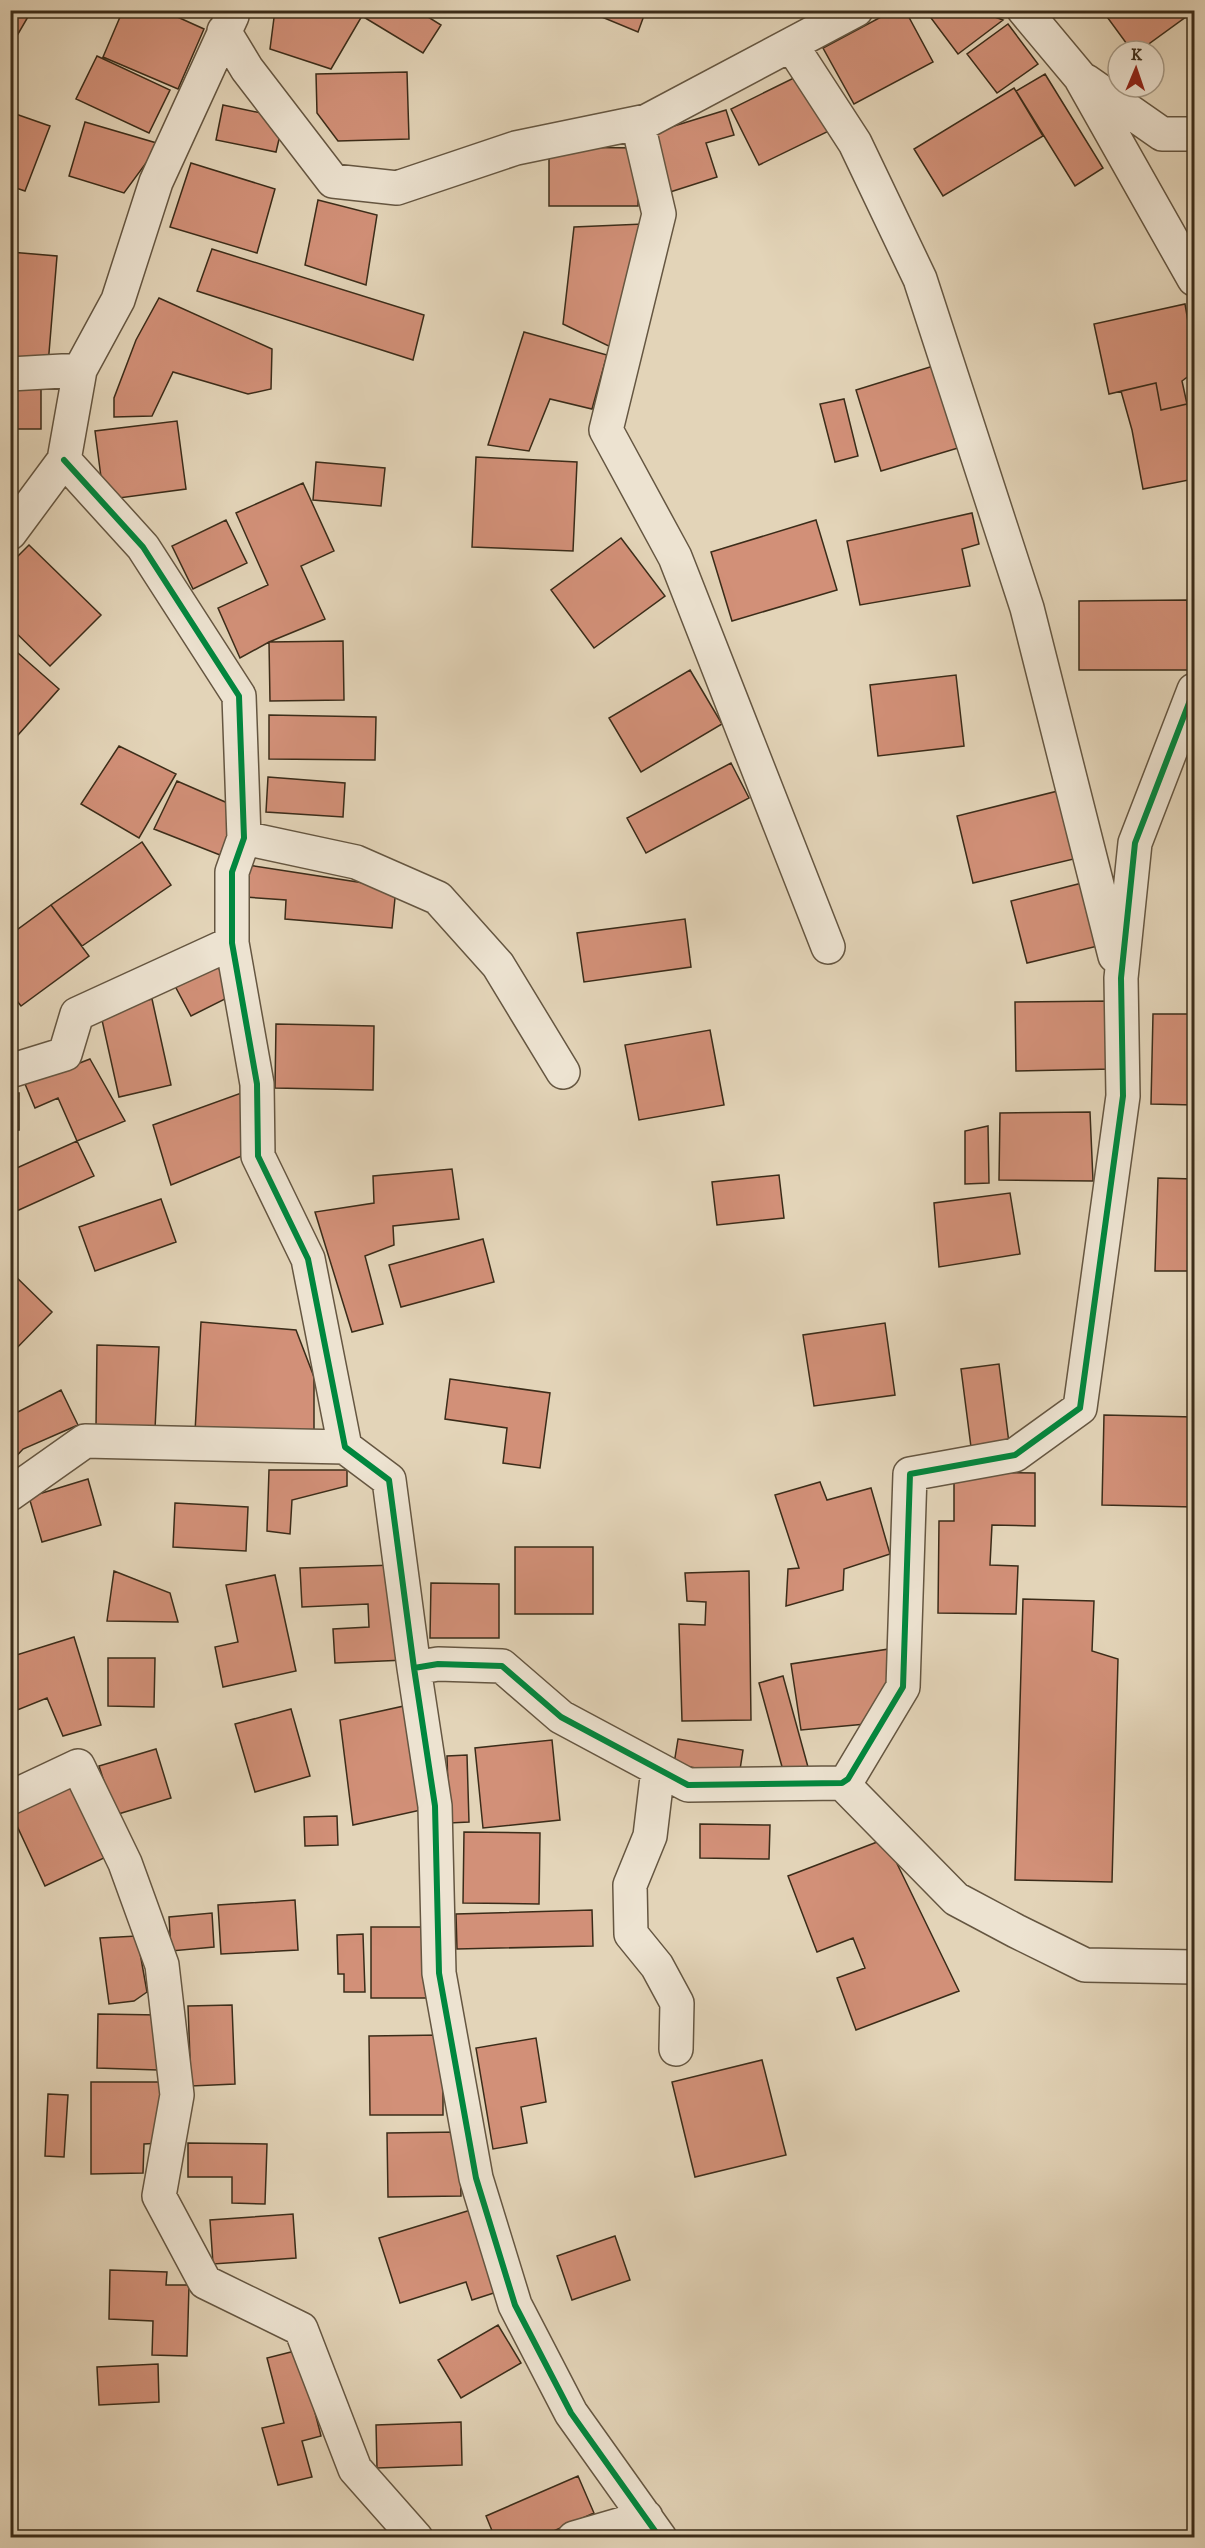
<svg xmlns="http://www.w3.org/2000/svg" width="1205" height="2548" font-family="'IM FELL DW Pica',serif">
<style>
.building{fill:#d29078;stroke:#3b2c19;stroke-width:1.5}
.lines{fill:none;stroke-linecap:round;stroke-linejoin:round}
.minor-casing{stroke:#655641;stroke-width:36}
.minor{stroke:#ede3d1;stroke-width:33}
.cycleway-casing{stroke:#ede3d1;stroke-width:10}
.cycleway{stroke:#00873e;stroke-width:6}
</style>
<rect width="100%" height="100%" fill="#e3d4b8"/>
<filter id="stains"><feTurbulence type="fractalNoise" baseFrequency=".00333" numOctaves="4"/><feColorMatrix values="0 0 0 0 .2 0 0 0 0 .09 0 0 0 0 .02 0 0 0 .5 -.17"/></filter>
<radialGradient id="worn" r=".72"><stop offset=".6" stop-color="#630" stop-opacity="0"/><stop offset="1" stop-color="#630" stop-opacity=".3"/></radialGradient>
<path class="building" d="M10,10H32L11,46H10Z
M123,10H162L204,29L178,89L103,57Z
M275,10H353L362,16L331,69L270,49Z
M358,10H417L441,25L423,53L362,16L356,12Z
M585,10H646L638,32Z
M894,10H905L933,62L854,104L823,48Z
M925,10H976L1003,20L958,54Z
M1102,10H1194V11L1139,51H1132Z
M1008,24L1038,64L997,93L967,54Z
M97,56L170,90L149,133L76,99Z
M407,72L409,139L338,141L317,113L316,74Z
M806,72L833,129L759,165L731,109Z
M1045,74L1103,168L1075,186L1016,91Z
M1014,88L1043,136L943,196L914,149Z
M223,105L284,118L276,152L216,140Z
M726,110L734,135L706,143L717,177L667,193L648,134Z
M10,112L50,126L25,191L10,186Z
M85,122L160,144L124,193L69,176Z
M549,147L639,148L638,206H549Z
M191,163L275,189L257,253L170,227Z
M318,200L377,215L366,285L305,265Z
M643,224L621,352L563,324L574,227Z
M212,249L424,315L413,360L197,291Z
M10,252L57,256L48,365L10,362Z
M159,298L272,349L271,389L248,394L173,372L152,416L114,417V398L136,340Z
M1185,304L1194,356V372L1182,381L1187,404L1161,410L1156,383L1109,394L1094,324Z
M524,332L607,355L592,409L550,399L529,451L488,445Z
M943,363L968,445L881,471L856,390Z
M1156,383L1161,410L1187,404L1194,445V479L1143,489L1132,430L1121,391Z
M41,386V429H10V387Z
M844,399L858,456L835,462L820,404Z
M177,421L186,489L104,500L95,431Z
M476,457L577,462L573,551L472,547Z
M316,462L385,468L381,506L313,500Z
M303,483L334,551L301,566L325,619L269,642L240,658L218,608L268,585L236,513Z
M972,513L979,544L962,549L970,586L860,605L847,541Z
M226,520L247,563L193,589L172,546Z
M816,520L837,590L732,621L711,552Z
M621,538L665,596L594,648L551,590Z
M29,545L101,615L50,666L10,627V564Z
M1187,600L1188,670H1079V601Z
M343,641L344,700L270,701L269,642Z
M10,646L59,689L10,744Z
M690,670L722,724L641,772L609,718Z
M956,675L964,746L878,756L870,685Z
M269,715L376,717L375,760L269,759Z
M119,746L176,774L139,838L81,804Z
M731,763L749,798L646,853L627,818Z
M268,777L345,783L343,817L266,812Z
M177,781L239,808L220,855L154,829Z
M1066,789L1082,857L973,883L957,816Z
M142,842L171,885L82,946L51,905Z
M248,865L396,888L392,928L285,919L286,900L245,897Z
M1086,882L1102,945L1027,963L1011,901Z
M51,905L89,956L21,1006L10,992V935Z
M685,919L691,967L584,982L577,933Z
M217,965L233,995L191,1016L175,986Z
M152,999L171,1085L119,1097L100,1011Z
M1111,1001L1112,1069L1016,1071L1015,1002Z
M1153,1014H1194V1105L1151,1104Z
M276,1024L374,1026L373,1090L275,1088Z
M710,1030L724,1105L639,1120L625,1045Z
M90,1059L125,1121L77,1141L58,1098L35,1108L25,1084Z
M244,1092V1155L171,1185L153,1125Z
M10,1093H19V1130H10Z
M1090,1112L1093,1181L999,1180L1000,1113Z
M988,1126L989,1183L965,1184V1131Z
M77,1141L94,1176L10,1214V1171Z
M452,1169L459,1219L393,1226L394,1245L365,1256L383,1324L352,1332L315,1212L374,1203L373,1176Z
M779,1175L784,1218L717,1225L712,1182Z
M1158,1178L1194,1179V1271H1155Z
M1010,1193L1020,1254L939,1267L934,1203Z
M161,1199L176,1242L95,1271L79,1227Z
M483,1239L494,1282L401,1307L389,1265Z
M10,1271L52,1312L10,1355Z
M201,1322L296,1330L314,1377V1436L195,1432Z
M885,1323L895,1395L814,1406L803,1335Z
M97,1345L159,1347L155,1429L96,1427Z
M999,1364L1009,1443L971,1447L961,1369Z
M450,1379L550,1393L540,1468L503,1463L507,1428L445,1419Z
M61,1390L78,1425L23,1449L10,1463V1416Z
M1104,1415L1194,1417V1507L1102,1505Z
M269,1470H347V1486L292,1500L290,1534L267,1531Z
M954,1472L1035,1473V1526L992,1525L990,1565L1018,1566L1016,1614L938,1613L939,1521H954Z
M88,1479L101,1525L42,1542L29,1497Z
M820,1482L827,1500L871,1488L890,1554L844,1569L843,1590L786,1606L788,1569L799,1568L775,1495Z
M175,1503L248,1507L246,1551L173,1547Z
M515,1547H593V1614H515Z
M395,1565L406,1660L335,1663L333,1629L369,1627L368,1604L302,1607L300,1568Z
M114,1571L170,1593L178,1622L107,1621Z
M749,1571L751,1720L682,1721L679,1624L705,1625L706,1602L687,1601L685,1573Z
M275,1575L296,1671L223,1687L215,1647L238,1642L226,1585Z
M431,1583L499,1584V1638H430Z
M1023,1599L1094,1601L1092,1651L1118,1659L1112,1882L1015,1880Z
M74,1637L101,1725L63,1736L47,1698L10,1713V1657Z
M889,1649L887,1690L866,1724L801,1730L791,1664Z
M108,1658H155L154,1707L108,1706Z
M783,1676L808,1767L784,1774L759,1683Z
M404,1706L430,1808L353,1825L340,1720Z
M291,1709L310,1776L255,1792L235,1724Z
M678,1739L743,1750L739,1776L674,1764Z
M552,1740L560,1820L483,1828L475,1748Z
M156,1749L171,1798L115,1815L99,1766Z
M467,1755L469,1822L449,1823L447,1756Z
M70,1785L104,1858L45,1886L11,1813Z
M337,1816L338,1845L305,1846L304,1817Z
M700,1824L770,1825L769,1859L700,1858Z
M464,1832L540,1833L539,1904L463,1903Z
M885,1839L959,1991L856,2030L837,1978L865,1968L853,1938L817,1952L788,1876Z
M295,1900L298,1950L221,1954L218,1905Z
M592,1910L593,1946L457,1949L456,1914Z
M212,1913L214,1947L171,1951L169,1917Z
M371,1927H429V1998H371Z
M363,1934L365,1992H344V1974H338L337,1935Z
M137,1936L147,1992L134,2001L109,2004L100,1938Z
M232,2005L235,2084L191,2086L188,2006Z
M98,2014L159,2015L158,2070L97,2068Z
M443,2035V2115H370L369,2036Z
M536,2038L546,2102L521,2107L527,2143L493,2149L476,2048Z
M762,2060L786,2155L695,2177L672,2082Z
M91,2082H162V2143L144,2144L143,2173L91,2174Z
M48,2094L68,2095L64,2157L45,2156Z
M459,2132L461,2196L388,2197L387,2133Z
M188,2143L267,2144L265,2204L232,2203V2177H188Z
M474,2209L500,2291L472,2300L466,2282L400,2303L379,2238Z
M293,2214L296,2258L213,2264L210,2220Z
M615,2236L630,2280L572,2300L557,2256Z
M110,2270L167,2272L166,2285H189L187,2356L152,2355L153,2321L109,2319Z
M498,2325L521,2363L461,2398L438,2360Z
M299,2350L321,2436L302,2441L312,2477L278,2485L262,2428L284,2423L267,2358Z
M158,2364L159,2402L99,2405L97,2367Z
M461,2422L462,2465L377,2468L376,2425Z
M578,2476L594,2513L538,2538H495L486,2516Z"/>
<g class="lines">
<g class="minor-casing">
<path id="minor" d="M1024,10L1080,77L1194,279
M224,31L247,69L333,181L397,188L516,148L647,121L856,10
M792,46L855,143L920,279L1027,608L1115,956
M1086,81L1162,134H1194
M638,124L659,214L606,430L675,557L828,947
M10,374L80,370
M64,460L143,547L239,696L244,838L232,872V943L257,1084L258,1156L308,1259L345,1447L389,1480L414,1668L435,1806L439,1973L476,2178L515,2305L571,2413L660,2538
M10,533L64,460L80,370L118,300L156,182L232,16
M244,838L356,862L438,898L498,965L563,1072
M10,1071L65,1054L77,1014L232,943
M10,1494L85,1441L345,1447
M414,1668L438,1664L502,1666L561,1717L688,1785L842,1783L848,1779L903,1687L910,1474L1015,1455L1080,1408L1123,1096L1121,978L1135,843L1194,690
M658,1769L650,1836L630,1885L631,1934L657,1966L677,2003L676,2049
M842,1783L956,1899L1016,1931L1085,1965L1194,1967
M10,1798L78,1766L125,1863L162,1965L177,2095L159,2196L205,2282L301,2329L355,2469L416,2538
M574,2538L646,2517"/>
</g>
<use href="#minor" class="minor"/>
<g class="cycleway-casing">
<path id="cycleway" d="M64,460L143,547L239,696L244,838L232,872V943L257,1084L258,1156L308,1259L345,1447L389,1480L414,1668L435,1806L439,1973L476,2178L515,2305L571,2413L660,2538
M414,1668L438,1664L502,1666L561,1717L688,1785L842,1783L848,1779L903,1687L910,1474L1015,1455L1080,1408L1123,1096L1121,978L1135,843L1194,690"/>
</g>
<use href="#cycleway" class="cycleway"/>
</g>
<rect width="1205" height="2548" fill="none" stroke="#e3d4b8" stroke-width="36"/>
<rect x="12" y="12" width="1181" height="2524" fill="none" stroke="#3b2c19" stroke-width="3"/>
<rect x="18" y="18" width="1169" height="2512" fill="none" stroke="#3b2c19" stroke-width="1.5"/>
<g transform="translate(1136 69) rotate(2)"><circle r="28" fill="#ede3d1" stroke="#a69a87" stroke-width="1.5"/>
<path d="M0-4.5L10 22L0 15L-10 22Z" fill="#8f2418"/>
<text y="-9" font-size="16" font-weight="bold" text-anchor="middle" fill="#3b2c19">K</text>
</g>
<rect width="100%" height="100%" filter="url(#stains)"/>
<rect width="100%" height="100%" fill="url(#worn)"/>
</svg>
